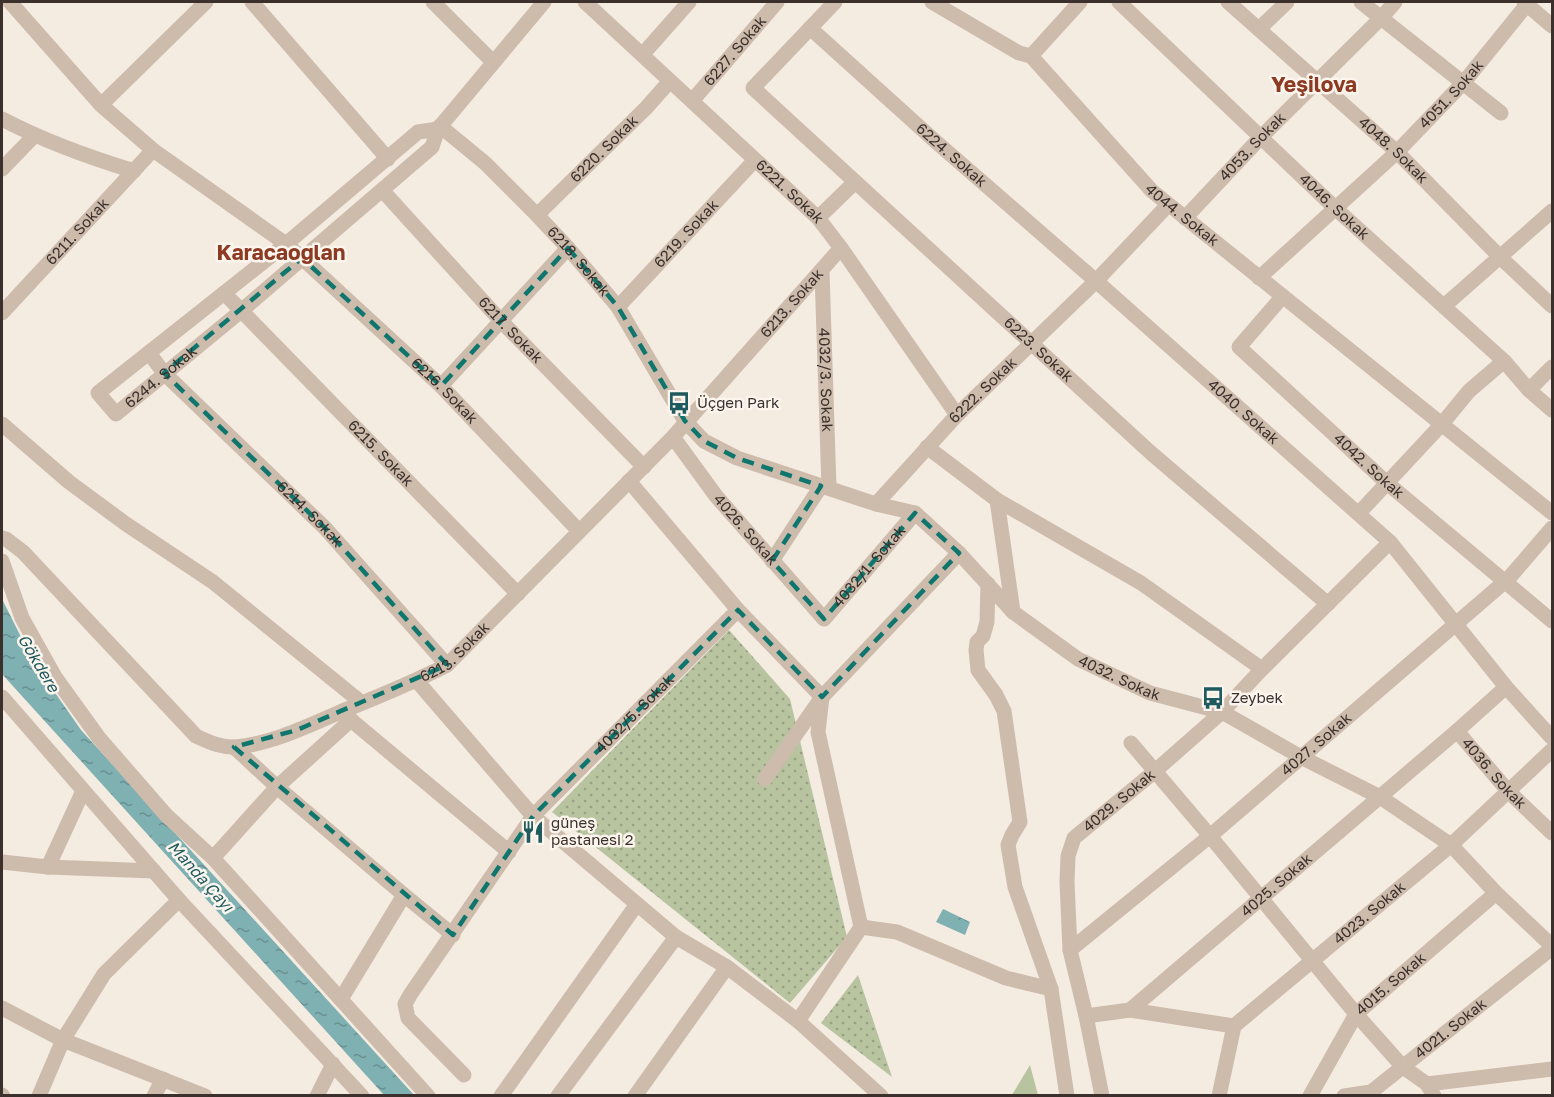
<svg xmlns="http://www.w3.org/2000/svg" width="1554" height="1097" font-family="'Golos Text',sans-serif">
<style>
.green{fill:#b8c4a0}
.park{fill:url(#park-dots)}
.water{fill:url(#water-ripples)}
.lines{fill:none;stroke-linecap:round;stroke-linejoin:round}
.minor{stroke:#cdbbac;stroke-width:15}
.marked{fill:none;stroke:#0f766e;stroke-width:4.5;stroke-dasharray:12 8;stroke-linejoin:round}
.labels{text-anchor:middle;stroke-width:5;stroke-linejoin:round;paint-order:stroke}
.street-label{font-size:15px;fill:#3b302b;stroke:#fbf5ee}
.poi-label{font-size:15px;fill:#3b302b;stroke:#fbf5ee;text-anchor:start}
.water-label{font-size:16px;font-style:italic;fill:#1f5a5e;stroke:#fbf5ee}
.district-label{font-size:21px;font-weight:bold;fill:#8c3b22;stroke:#fbf5ee}
</style>
<defs>
<pattern id="park-dots" width="8" height="8" patternUnits="userSpaceOnUse" patternTransform="scale(1.5)"><rect width="8" height="8" fill="#b8c4a0"/><path d="M2 2h.1M6 6h.1" fill="none" stroke="#97a083" stroke-width="1.8" stroke-linecap="round"/></pattern>
<pattern id="water-ripples" width="26" height="14" patternUnits="userSpaceOnUse" patternTransform="scale(1.5)"><rect width="26" height="14" fill="#7fb0b2"/><path d="M2 4q2-2 4 0t4 0M15 11q2-2 4 0t4 0" fill="none" stroke="#699091"/></pattern>
</defs>
<rect width="100%" height="100%" fill="#f4ebe1"/>
<path class="green" d="M1030,1065L1038,1095H1012Z"/>
<path class="park" d="M729,630L790,699L847,937L790,1003L552,812Z
M858,975L892,1077L821,1023Z"/>
<path class="water" d="M2,599L33,661L81,730L414,1095H384L2,674Z
M943,909L970,922L965,935L936,922Z"/>
<g class="lines">
<g class="minor">
<path id="s1" d="M10,2L101,105L153,150L286,244L302,258L441,386L579,531"/>
<path d="M252,2L388,159"/>
<path d="M433,2L493,62"/>
<path id="s2" d="M585,2L818,218L841,248L957,415"/>
<path id="s3" d="M835,2L753,88L1151,453L1328,604"/>
<path id="s4" d="M932,2L1019,53L1031,56L1152,191L1552,513"/>
<path id="s5" d="M1119,2L1335,208L1504,361L1529,390L1552,410"/>
<path id="s6" d="M1228,2L1397,152L1500,257L1552,306"/>
<path d="M1361,2L1501,113"/>
<path d="M1524,2L1552,26"/>
<path id="s7" d="M810,28L935,141L1096,281L1390,542L1506,687L1552,738"/>
<path d="M1259,29L1287,2"/>
<path d="M643,54L689,2"/>
<path d="M1031,56L1080,2"/>
<path id="s8" d="M692,101L777,2"/>
<path d="M101,105L206,2"/>
<path d="M2,119C44,141 88,157 134,171"/>
<path id="s9" d="M440,126L485,163L537,215L568,248L618,307L685,421L704,441L737,458L876,504L915,513L959,553L1013,612L1078,659L1150,693L1222,712L1301,757L1380,797L1451,845L1496,893L1552,946"/>
<path id="s10" d="M438,129L418,132L286,244L98,393L116,414L241,311L432,147L438,129L544,2"/>
<path d="M2,169L34,136"/>
<path id="s11" d="M382,190L501,321L644,467"/>
<path id="s12" d="M537,215L646,108L670,81"/>
<path d="M818,218L855,182"/>
<path id="s13" d="M1185,218L1261,137L1382,17L1395,2"/>
<path id="s14" d="M822,272L829,488"/>
<path id="s15" d="M1259,278L1397,152L1464,82L1529,2"/>
<path id="s16" d="M224,293L518,594"/>
<path id="s17" d="M1282,297L1239,347L1387,483L1552,621"/>
<path d="M1444,306L1552,211"/>
<path id="s18" d="M618,307L755,160"/>
<path id="s19" d="M2,313L153,150"/>
<path id="s20" d="M149,353L164,373L325,528L447,665"/>
<path d="M441,386L568,248"/>
<path d="M1529,390L1552,367"/>
<path d="M2,424L69,482L126,524L213,582L362,703"/>
<path id="s21" d="M673,437L716,496L824,619L915,513"/>
<path d="M927,447L997,500L1141,583L1262,669"/>
<path d="M629,481L738,610L822,697L818,732L861,927"/>
<path d="M997,500L1013,612"/>
<path id="s22" d="M876,504L957,415L1096,281L1168,205"/>
<path d="M1359,513L1441,425L1469,391L1504,361"/>
<path id="s23" d="M2,538L6,539L23,552L196,736C209,742 221,748 236,747C272,744 312,724 345,710C380,696 414,682 447,665L673,437L841,248"/>
<path d="M2,561L22,618L55,677L99,738L166,815L213,858L428,1096"/>
<path d="M772,561L821,486"/>
<path d="M988,584L987,622L983,636L977,642L976,650L978,670L996,695L1004,711L1020,822L1012,835L1008,845L1015,887L1051,989L1067,1096"/>
<path d="M417,681L533,816L676,937L727,967L798,1021L881,1096"/>
<path id="s24" d="M1506,687L1457,731L1508,791L1552,833"/>
<path d="M2,697L179,900L362,1096"/>
<path d="M351,720L509,852"/>
<path d="M1131,743L1210,836L1356,1014L1403,1067L1427,1084L1434,1096"/>
<path d="M234,747L277,787L404,895L341,999"/>
<path d="M765,779L822,697L959,553"/>
<path d="M213,858L277,787L351,720L346,710"/>
<path d="M2,862L48,867L154,871"/>
<path d="M48,867L83,791"/>
<path d="M404,895L453,935"/>
<path id="s25" d="M1070,950L1210,836L1509,578L1552,528"/>
<path d="M2,1008L63,1040L205,1096"/>
<path d="M1130,1010L1234,1026"/>
<path id="s26" d="M1086,1016L1130,1010L1457,731"/>
<path d="M798,1021L861,927L897,932L1006,978L1051,989"/>
<path id="s27" d="M464,1075L408,1018L405,1004L410,995L533,816L738,610"/>
<path d="M1427,1084L1552,1069"/>
<path d="M2,1095L3,1096"/>
<path d="M39,1096L63,1040L104,974L179,900"/>
<path d="M154,1096L163,1079"/>
<path d="M317,1096L333,1064"/>
<path d="M501,1096L637,904"/>
<path d="M558,1096L676,937"/>
<path d="M635,1096L727,967"/>
<path id="s28" d="M1102,1096L1086,1016L1070,950L1067,882L1068,856L1074,838L1154,772L1222,712L1262,669L1390,542"/>
<path id="s29" d="M1219,1096L1234,1026L1451,845L1552,750"/>
<path id="s30" d="M1310,1096L1356,1014L1496,893"/>
<path id="s31" d="M1344,1096L1371,1092L1552,948"/>
</g>
</g>
<path class="marked" d="M568,248L618,307L685,421L704,441L737,458L821,486L772,561L824,619L915,513L959,553L822,697L738,610L533,816L453,935L234,747L297,730L447,665L325,528L164,373L302,258L441,386Z"/>
<defs>
<g id="bus-bare" transform="scale(1.8)"><path d="M-5-6H5V4H4V6H2V4H-2V6H-4V4H-5ZM-3.5-4V0h7V-4ZM-3.5 1.2v1.5H-2V1.2ZM2 1.2v1.5H3.5V1.2Z" fill="#1f5a5e" stroke="#fbf5ee" stroke-width="2.5" paint-order="stroke"/></g>
<g id="restaurant-bare" transform="scale(1.8)"><path d="M-5-6h1v4h1v-4h1v4h1v-4h1v5L-1.5 .5V6h-2V.5L-5-1ZM5-6V6H3V1.5H1.5Q1.5-4 5-6Z" fill="#1f5a5e" stroke="#fbf5ee" stroke-width="2.5" paint-order="stroke"/></g>
</defs>
<g fill-rule="evenodd">
<use href="#bus-bare" x="679" y="403"/>
<use href="#bus-bare" x="1213" y="698"/>
<use href="#restaurant-bare" x="533" y="832"/>
</g>
<g class="labels">
<g class="street-label">
<text dy="5" stroke="none"><textPath href="#s8" startOffset="66">6227. Sokak</textPath></text>
<text dy="5" stroke="none"><textPath href="#s15" startOffset="266">4051. Sokak</textPath></text>
<text dy="5" stroke="none"><textPath href="#s13" startOffset="98">4053. Sokak</textPath></text>
<text dy="5" stroke="none"><textPath href="#s12" startOffset="94">6220. Sokak</textPath></text>
<text dy="5" stroke="none"><textPath href="#s6" startOffset="222">4048. Sokak</textPath></text>
<text dy="5" stroke="none"><textPath href="#s7" startOffset="190">6224. Sokak</textPath></text>
<text dy="5" stroke="none"><textPath href="#s2" startOffset="279">6221. Sokak</textPath></text>
<text dy="5" stroke="none"><textPath href="#s5" startOffset="297">4046. Sokak</textPath></text>
<text dy="5" stroke="none"><textPath href="#s4" startOffset="333">4044. Sokak</textPath></text>
<text dy="5" stroke="none"><textPath href="#s19" startOffset="111">6211. Sokak</textPath></text>
<text dy="5" stroke="none"><textPath href="#s18" startOffset="100">6219. Sokak</textPath></text>
<text dy="5" stroke="none"><textPath href="#s9" startOffset="194">6218. Sokak</textPath></text>
<text dy="5" stroke="none"><textPath href="#s23" startOffset="1047">6213. Sokak</textPath></text>
<text dy="5" stroke="none"><textPath href="#s11" startOffset="190">6217. Sokak</textPath></text>
<text dy="5" stroke="none"><textPath href="#s3" startOffset="506">6223. Sokak</textPath></text>
<text dy="5" stroke="none"><textPath href="#s10" startOffset="519">6244. Sokak</textPath></text>
<text dy="5" stroke="none"><textPath href="#s14" startOffset="108">4032/3. Sokak</textPath></text>
<text dy="5" stroke="none"><textPath href="#s1" startOffset="585">6216. Sokak</textPath></text>
<text dy="5" stroke="none"><textPath href="#s22" startOffset="156">6222. Sokak</textPath></text>
<text dy="5" stroke="none"><textPath href="#s7" startOffset="579">4040. Sokak</textPath></text>
<text dy="5" stroke="none"><textPath href="#s16" startOffset="224">6215. Sokak</textPath></text>
<text dy="5" stroke="none"><textPath href="#s17" startOffset="242">4042. Sokak</textPath></text>
<text dy="5" stroke="none"><textPath href="#s20" startOffset="228">6214. Sokak</textPath></text>
<text dy="5" stroke="none"><textPath href="#s21" startOffset="118">4026. Sokak</textPath></text>
<text dy="5" stroke="none"><textPath href="#s21" startOffset="306">4032/1. Sokak</textPath></text>
<text dy="5" stroke="none"><textPath href="#s23" startOffset="561">6213. Sokak</textPath></text>
<text dy="5" stroke="none"><textPath href="#s9" startOffset="903">4032. Sokak</textPath></text>
<text dy="5" stroke="none"><textPath href="#s27" startOffset="466">4032/5. Sokak</textPath></text>
<text dy="5" stroke="none"><textPath href="#s25" startOffset="321">4027. Sokak</textPath></text>
<text dy="5" stroke="none"><textPath href="#s24" startOffset="122">4036. Sokak</textPath></text>
<text dy="5" stroke="none"><textPath href="#s28" startOffset="321">4029. Sokak</textPath></text>
<text dy="5" stroke="none"><textPath href="#s26" startOffset="237">4025. Sokak</textPath></text>
<text dy="5" stroke="none"><textPath href="#s29" startOffset="248">4023. Sokak</textPath></text>
<text dy="5" stroke="none"><textPath href="#s30" startOffset="140">4015. Sokak</textPath></text>
<text dy="5" stroke="none"><textPath href="#s31" startOffset="129">4021. Sokak</textPath></text>
</g>
<g class="poi-label">
<text x="697" y="408">Üçgen Park</text>
<text x="1231" y="703">Zeybek</text>
<text x="551" y="828">güneş<tspan x="551" dy="17">pastanesi 2</tspan></text>
</g>
<g class="water-label">
<text transform="translate(39 663) rotate(59)" y="6">Gökdere</text>
<text transform="translate(201 876) rotate(48)" y="6">Manda Çayı</text>
</g>
<g class="district-label">
<text x="1314" y="92">Yeşilova</text>
<text x="281" y="260">Karacaoğlan</text>
</g>
</g>
<rect width="1554" height="1097" fill="none" stroke="#3b302b" stroke-width="6"/>
</svg>
